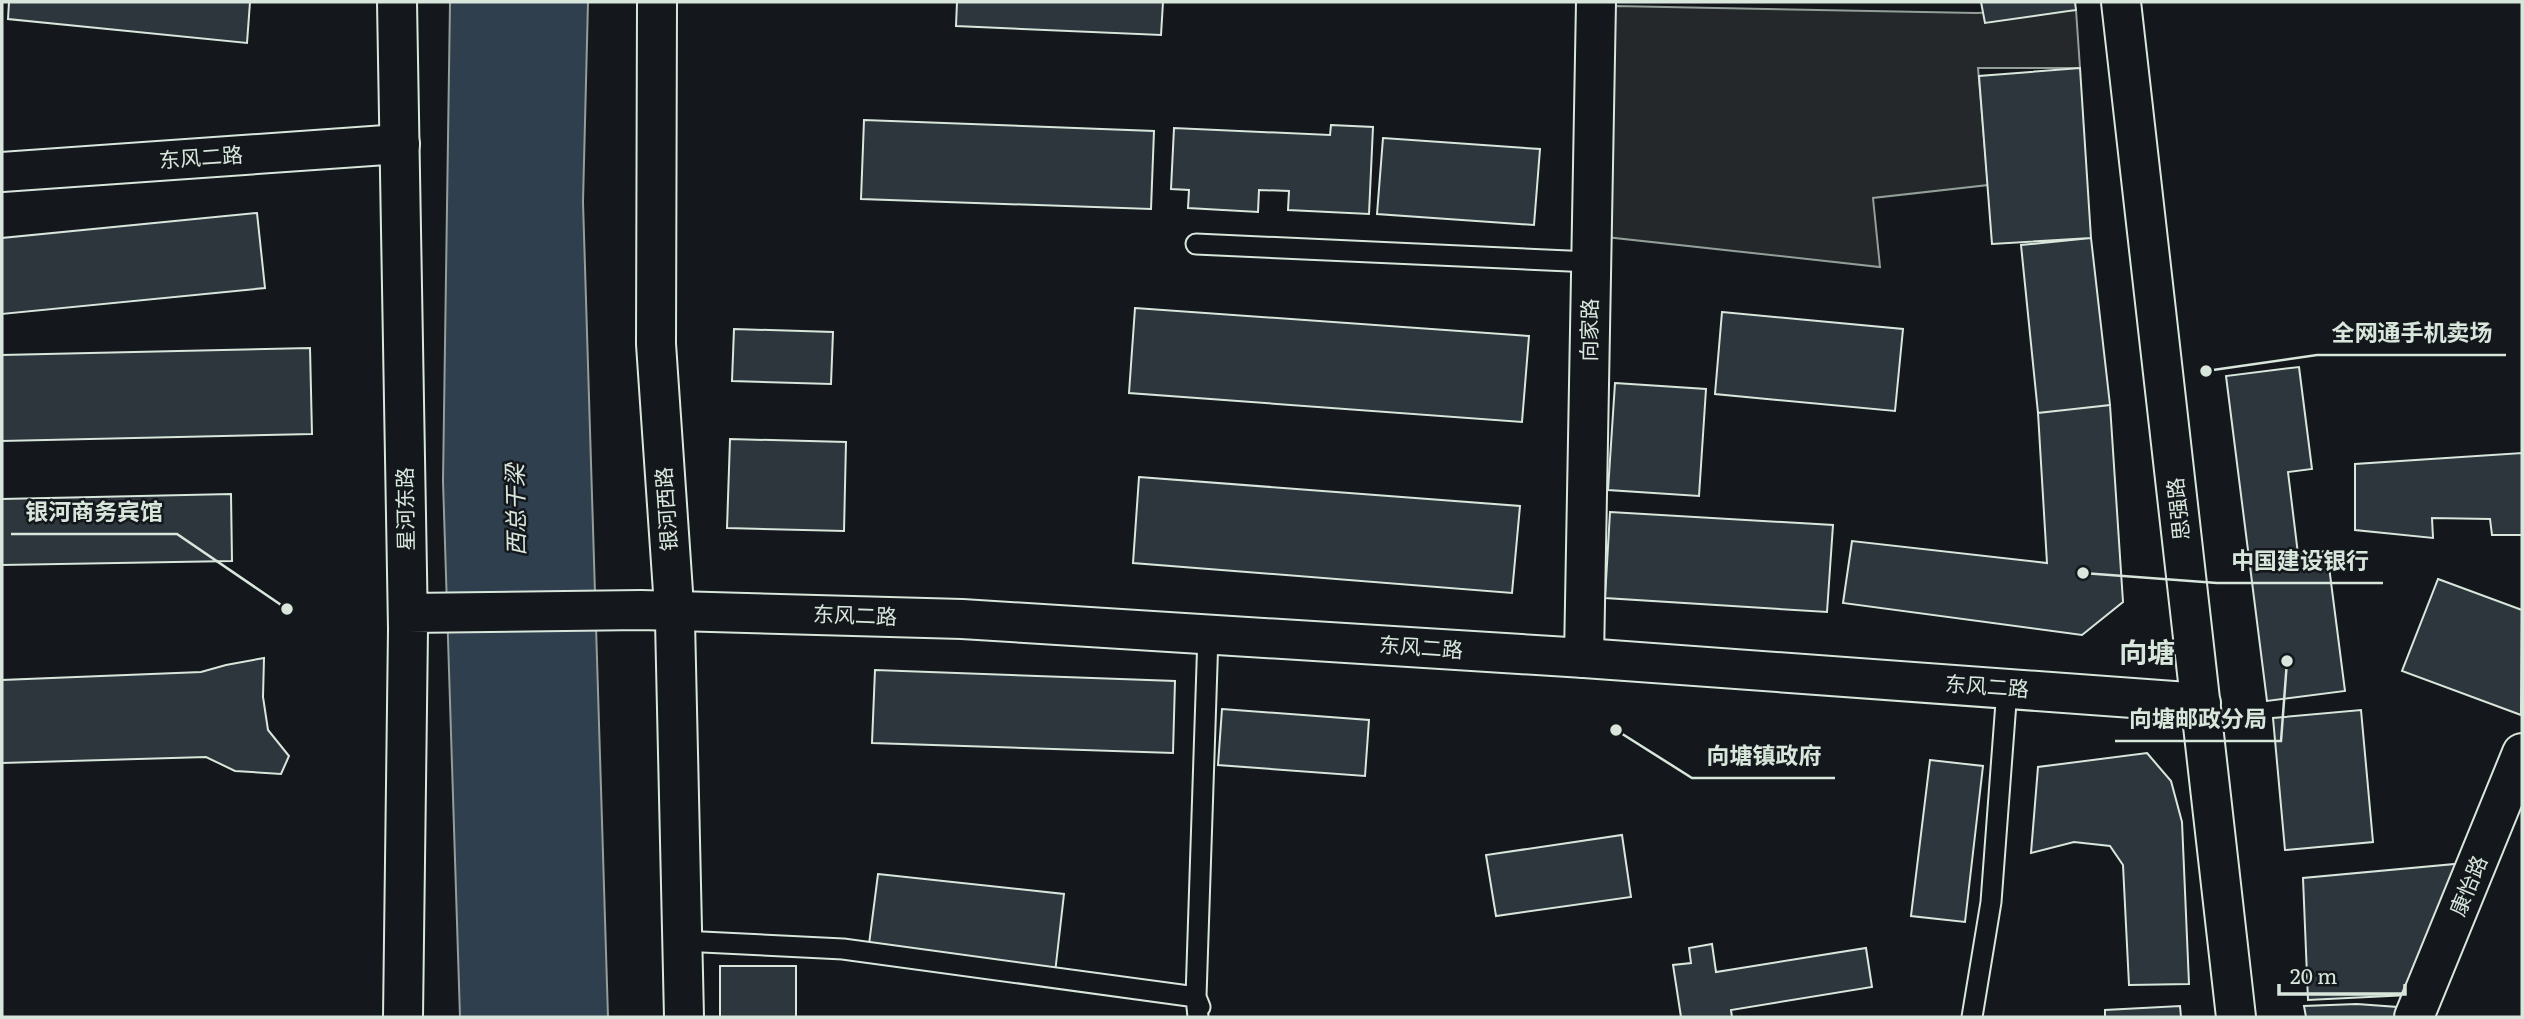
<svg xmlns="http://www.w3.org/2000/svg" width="2524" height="1019" font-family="Literata,'Noto Sans SC',serif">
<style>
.parking{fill:#24282b;stroke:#939e99;stroke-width:2}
.water{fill:#2f3f4d;stroke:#939e99;stroke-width:2}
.building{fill:#2c363c;stroke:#d8e6dc;stroke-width:2}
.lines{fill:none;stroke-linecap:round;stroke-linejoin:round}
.lane-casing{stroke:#d8e6dc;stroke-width:23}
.street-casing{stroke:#d8e6dc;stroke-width:42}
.secondary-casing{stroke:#d8e6dc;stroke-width:42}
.lane{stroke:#14181c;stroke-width:19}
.street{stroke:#14181c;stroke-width:38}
.secondary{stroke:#14181c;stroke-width:38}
.labels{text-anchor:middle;stroke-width:5;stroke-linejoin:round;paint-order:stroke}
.street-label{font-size:21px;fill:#d8e6dc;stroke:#14181c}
.water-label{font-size:23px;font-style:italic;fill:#d8e6dc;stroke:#14181c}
.district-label{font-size:28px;font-weight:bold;fill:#d8e6dc;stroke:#14181c}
.leader{fill:none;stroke:#d8e6dc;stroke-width:2.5}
.callout-dot{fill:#d8e6dc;stroke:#14181c;stroke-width:2.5}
.callout-label{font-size:23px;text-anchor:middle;font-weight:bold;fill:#d8e6dc;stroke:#14181c;stroke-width:5;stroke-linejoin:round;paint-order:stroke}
</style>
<rect width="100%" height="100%" fill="#14181c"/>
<path class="parking" d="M1615,6L1976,13L2076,10L2080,68H1978L1988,185L1873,198L1880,267L1606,237Z"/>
<path class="water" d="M450,2H588L583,202L608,1017H460L443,481Z"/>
<path class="building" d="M9,2H250L247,43L8,19Z
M957,2H1163L1161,35L956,26Z
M1981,2H2075L2076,10L1985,23Z
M2080,68L2091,238L1992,244L1979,76Z
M864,120L1154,131L1151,209L861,199Z
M1331,125L1373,127L1369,214L1288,210L1289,191L1259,190L1258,212L1188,208L1189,190L1171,189L1174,128L1330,135Z
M1383,138L1540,149L1534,225L1377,214Z
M257,213L265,288L2,314V238Z
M2091,238L2110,405L2038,413L2021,245Z
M1135,308L1529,336L1522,422L1129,393Z
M1722,312L1903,329L1895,411L1715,394Z
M734,329L833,332L831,384L732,381Z
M310,348L312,434L2,441V355Z
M2299,367L2312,469L2288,472L2298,554L2327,551L2345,691L2267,701L2226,376Z
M1615,383L1706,389L1699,496L1608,490Z
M2110,405L2123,602L2082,635L1843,603L1852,541L2047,563L2038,413Z
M730,439L846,442L844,531L727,528Z
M2522,453V535H2492L2490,519L2432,518L2433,538L2355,530V464Z
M1139,477L1520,506L1512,593L1133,563Z
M231,494L232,561L2,565V499Z
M1610,512L1833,525L1827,612L1605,598Z
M2438,579L2522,610L2521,715L2402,671Z
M264,658L263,697L268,730L289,756L281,774L235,771L206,757L2,763V680L201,672L226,665Z
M875,670L1175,681L1173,753L872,743Z
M1222,709L1369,720L1365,776L1218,765Z
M2361,710L2373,842L2285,850L2273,718Z
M2147,753L2171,781L2182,822L2189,984L2129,985L2123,865L2110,846L2074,842L2031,853L2038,767Z
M1930,760L1983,766L1965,922L1911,916Z
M1622,835L1631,897L1496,916L1486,855Z
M2466,863L2409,995L2308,1000L2303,878Z
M878,874L1064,894L1055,973L868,952Z
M1712,944L1716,972L1866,948L1872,987L1731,1010L1732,1017H1681L1673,965L1691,963L1689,948Z
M720,966H796V1017H720Z
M2357,1004L2411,1008L2407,1017H2306L2304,1006Z
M2180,1006L2181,1017H2105V1010Z"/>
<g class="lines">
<g class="lane-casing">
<path id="lane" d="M1196,244L1591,262
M682,941L843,949L1196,997L1198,1017
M1200,1007L1196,997L1208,635
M1972,1017L1991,902L2007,689"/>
</g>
<g class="street-casing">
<path id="street" d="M657,2L656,344L675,621L684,1017
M2,172L400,144
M1584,658L1596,2
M2414,1017L2522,753"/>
</g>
<g class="secondary-casing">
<path id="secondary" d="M397,2L408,629L403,1017
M2121,2L2236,1017
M408,613L641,610L962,619L1584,658L2201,703"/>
</g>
<use href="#lane" class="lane"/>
<use href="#street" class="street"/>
<use href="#secondary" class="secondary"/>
</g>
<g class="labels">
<g class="street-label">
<text transform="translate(201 158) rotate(-4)" y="7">东风二路</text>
<text transform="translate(1590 330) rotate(-89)" y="7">向家路</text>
<text transform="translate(406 509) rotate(-91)" y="7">星河东路</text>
<text transform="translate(667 509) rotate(-94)" y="7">银河西路</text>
<text transform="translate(2179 509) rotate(-96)" y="7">思强路</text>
<text transform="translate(855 616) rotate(2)" y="7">东风二路</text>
<text transform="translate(1421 648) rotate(4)" y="7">东风二路</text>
<text transform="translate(1987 687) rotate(4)" y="7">东风二路</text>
<text transform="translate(2469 886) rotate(-67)" y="7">康怡路</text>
</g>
<g class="water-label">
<text transform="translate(516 510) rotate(-91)" y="8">西总干梁</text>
</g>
<g class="district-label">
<text x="2147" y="663">向塘</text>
</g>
</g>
<path class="leader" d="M2206 371L2317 355H2506M287 609L177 534H11M2083 573L2217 583H2383M2287 661L2281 741H2115M1616 730L1692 778H1835"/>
<g class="callout-dot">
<circle cx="2206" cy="371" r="7"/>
<circle cx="287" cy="609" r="7"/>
<circle cx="2083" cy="573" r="7"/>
<circle cx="2287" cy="661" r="7"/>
<circle cx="1616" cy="730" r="7"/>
</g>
<g class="callout-label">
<text x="2412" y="341">全网通手机卖场</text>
<text x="94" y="520">银河商务宾馆</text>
<text x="2300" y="569">中国建设银行</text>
<text x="2198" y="727">向塘邮政分局</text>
<text x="1764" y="764">向塘镇政府</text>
</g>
<rect width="2524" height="1019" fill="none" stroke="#d8e6dc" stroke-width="7"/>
<path d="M2279 984v10h126v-10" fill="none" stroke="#d8e6dc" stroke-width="3.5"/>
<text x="2290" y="984" font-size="21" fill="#d8e6dc" stroke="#14181c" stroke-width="5" paint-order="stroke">20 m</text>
</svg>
